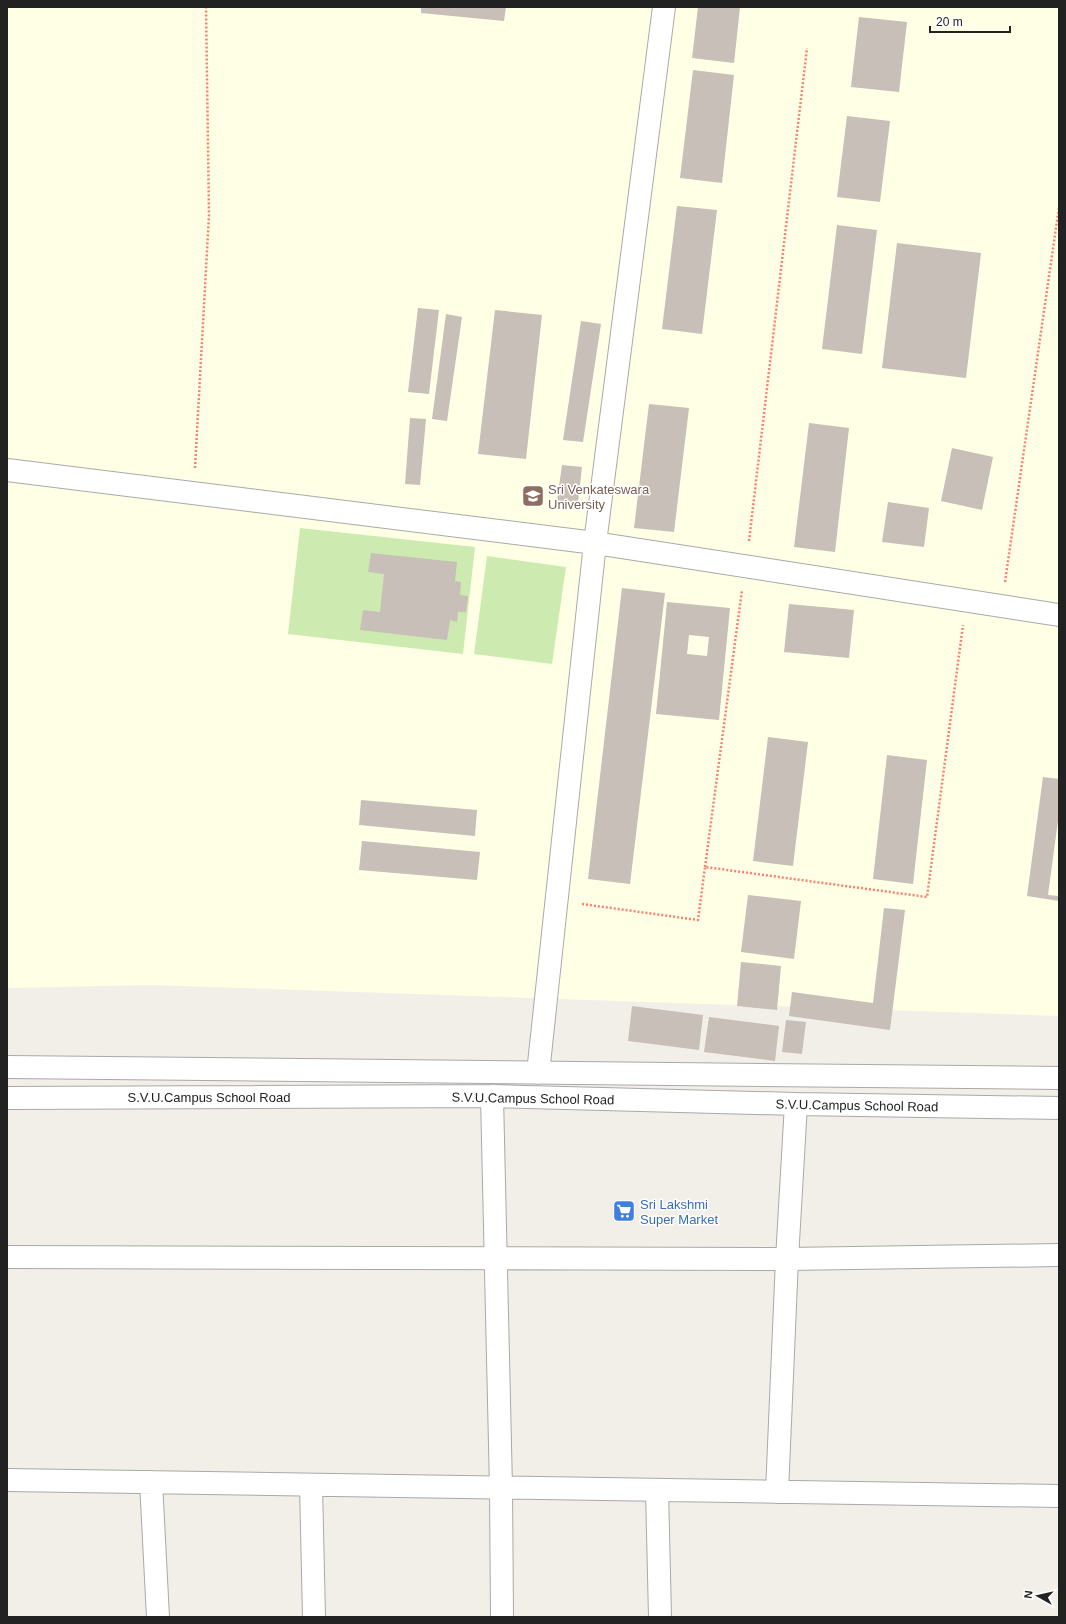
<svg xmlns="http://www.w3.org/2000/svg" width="1066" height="1624" font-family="Helvetica,sans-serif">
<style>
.education{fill:#ffffe5}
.grass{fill:#cdebb0}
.building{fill:#c7bfb8;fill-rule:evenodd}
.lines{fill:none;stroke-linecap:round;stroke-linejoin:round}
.minor-casing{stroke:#a9a9a9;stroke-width:24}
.path{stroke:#fa8072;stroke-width:2.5;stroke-dasharray:2 2;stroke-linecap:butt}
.minor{stroke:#fff;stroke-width:22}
.labels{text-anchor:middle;stroke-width:3;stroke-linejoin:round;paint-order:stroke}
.education-label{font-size:13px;fill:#785e54;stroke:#fff;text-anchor:start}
.street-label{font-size:13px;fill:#222;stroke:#fff}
.shop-label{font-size:13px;fill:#366cbe;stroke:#fff;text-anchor:start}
</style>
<rect width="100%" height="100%" fill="#f2efe9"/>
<path class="education" d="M7,7H1059V1016L152,985L7,988Z"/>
<path class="grass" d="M300,528L475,547L463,654L288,634Z
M487,556L566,567L552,664L474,654Z"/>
<path class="building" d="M421,7H506L504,21L421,13Z
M698,7H740L734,63L692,58Z
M859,17L907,22L899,92L851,87Z
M693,70L734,75L722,183L680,178Z
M847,116L890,121L880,202L837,197Z
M677,206L717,210L702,334L662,329Z
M837,225L877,230L862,354L822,349Z
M897,243L981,253L966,378L882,368Z
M418,308L439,310L429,394L408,392Z
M495,310L542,315L526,459L478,454Z
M446,314L462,317L447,421L432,419Z
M581,321L601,324L583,442L563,440Z
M649,404L689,408L674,532L634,528Z
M410,418L426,419L420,485L405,484Z
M809,423L849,428L835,552L794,547Z
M952,448L993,457L982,510L941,501Z
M562,465L582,467L578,503L557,501Z
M888,502L929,508L924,547L882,542Z
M371,553L457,562L455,581L461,582L460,595L468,596L466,612H458L457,622L450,620L447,640L360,630L363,610L380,612L384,574L368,572Z
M622,588L665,593L630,884L588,879Z
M667,602L730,608L719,720L656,714ZM689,635L709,637L707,656L687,654Z
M789,604L854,610L849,658L784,652Z
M768,737L808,742L793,866L753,861Z
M887,755L927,760L913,884L873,879Z
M1043,777L1059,779V813L1048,895L1059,896V901L1027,896Z
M361,800L477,810L475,836L359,825Z
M362,841L480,852L477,880L359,870Z
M748,895L801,901L794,959L741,952Z
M884,908L905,910L890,1030L789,1016L792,992L873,1003Z
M741,962L781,966L777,1010L737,1006Z
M632,1006L703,1015L699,1050L628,1041Z
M709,1017L779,1026L775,1061L704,1052Z
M786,1020L806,1022L802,1054L782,1052Z"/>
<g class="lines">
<g class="minor-casing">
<path id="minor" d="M7,470L595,543L664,7
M7,1067L1059,1078
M538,1073L595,543L1059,615
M492,1096L501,1488L502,1617
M7,1098L492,1096L796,1104L1059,1108
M7,1257L787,1259L1059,1255
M7,1480L1059,1496
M151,1482L158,1617
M311,1485L314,1617
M657,1490L660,1617
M777,1492L787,1259L796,1104"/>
</g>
<path class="path" d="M195,468L209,215L206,7
M749,541L807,48
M1005,582L1059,207
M705,867L742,590
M582,904L698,920L705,867L927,897L963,625"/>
<use href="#minor" class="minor"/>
</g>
<defs>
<g id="university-square" transform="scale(1.15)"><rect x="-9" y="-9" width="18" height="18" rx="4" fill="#8d6e63" stroke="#fff"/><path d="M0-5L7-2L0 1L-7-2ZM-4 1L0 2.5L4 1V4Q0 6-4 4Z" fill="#fff"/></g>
<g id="supermarket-square" transform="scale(1.15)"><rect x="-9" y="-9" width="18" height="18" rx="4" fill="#3f7fe0" stroke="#fff"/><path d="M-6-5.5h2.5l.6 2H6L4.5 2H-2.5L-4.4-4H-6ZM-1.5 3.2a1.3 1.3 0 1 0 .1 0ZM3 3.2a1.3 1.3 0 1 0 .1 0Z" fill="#fff"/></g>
</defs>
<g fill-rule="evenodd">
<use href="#university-square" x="533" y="496"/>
<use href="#supermarket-square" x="624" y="1211"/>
</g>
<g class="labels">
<g class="education-label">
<text x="548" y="494">Sri Venkateswara<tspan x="548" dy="15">University</tspan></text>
</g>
<g class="street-label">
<text x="209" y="1102">S.V.U.Campus School Road</text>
<text transform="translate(533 1098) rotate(1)" y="5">S.V.U.Campus School Road</text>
<text transform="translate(857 1105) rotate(1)" y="5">S.V.U.Campus School Road</text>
</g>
<g class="shop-label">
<text x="640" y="1209">Sri Lakshmi<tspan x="640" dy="15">Super Market</tspan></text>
</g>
</g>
<rect width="1066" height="1624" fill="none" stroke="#222222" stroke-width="16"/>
<g transform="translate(1038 1596) rotate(278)" stroke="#ffffff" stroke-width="3" paint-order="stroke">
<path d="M0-3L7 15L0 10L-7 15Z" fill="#222222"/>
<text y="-6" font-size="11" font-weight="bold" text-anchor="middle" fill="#222222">N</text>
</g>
<path d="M930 26v6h80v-6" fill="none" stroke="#222222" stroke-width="2"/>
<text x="936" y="26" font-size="12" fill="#222222" stroke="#ffffff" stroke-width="3" paint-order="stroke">20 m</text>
</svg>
